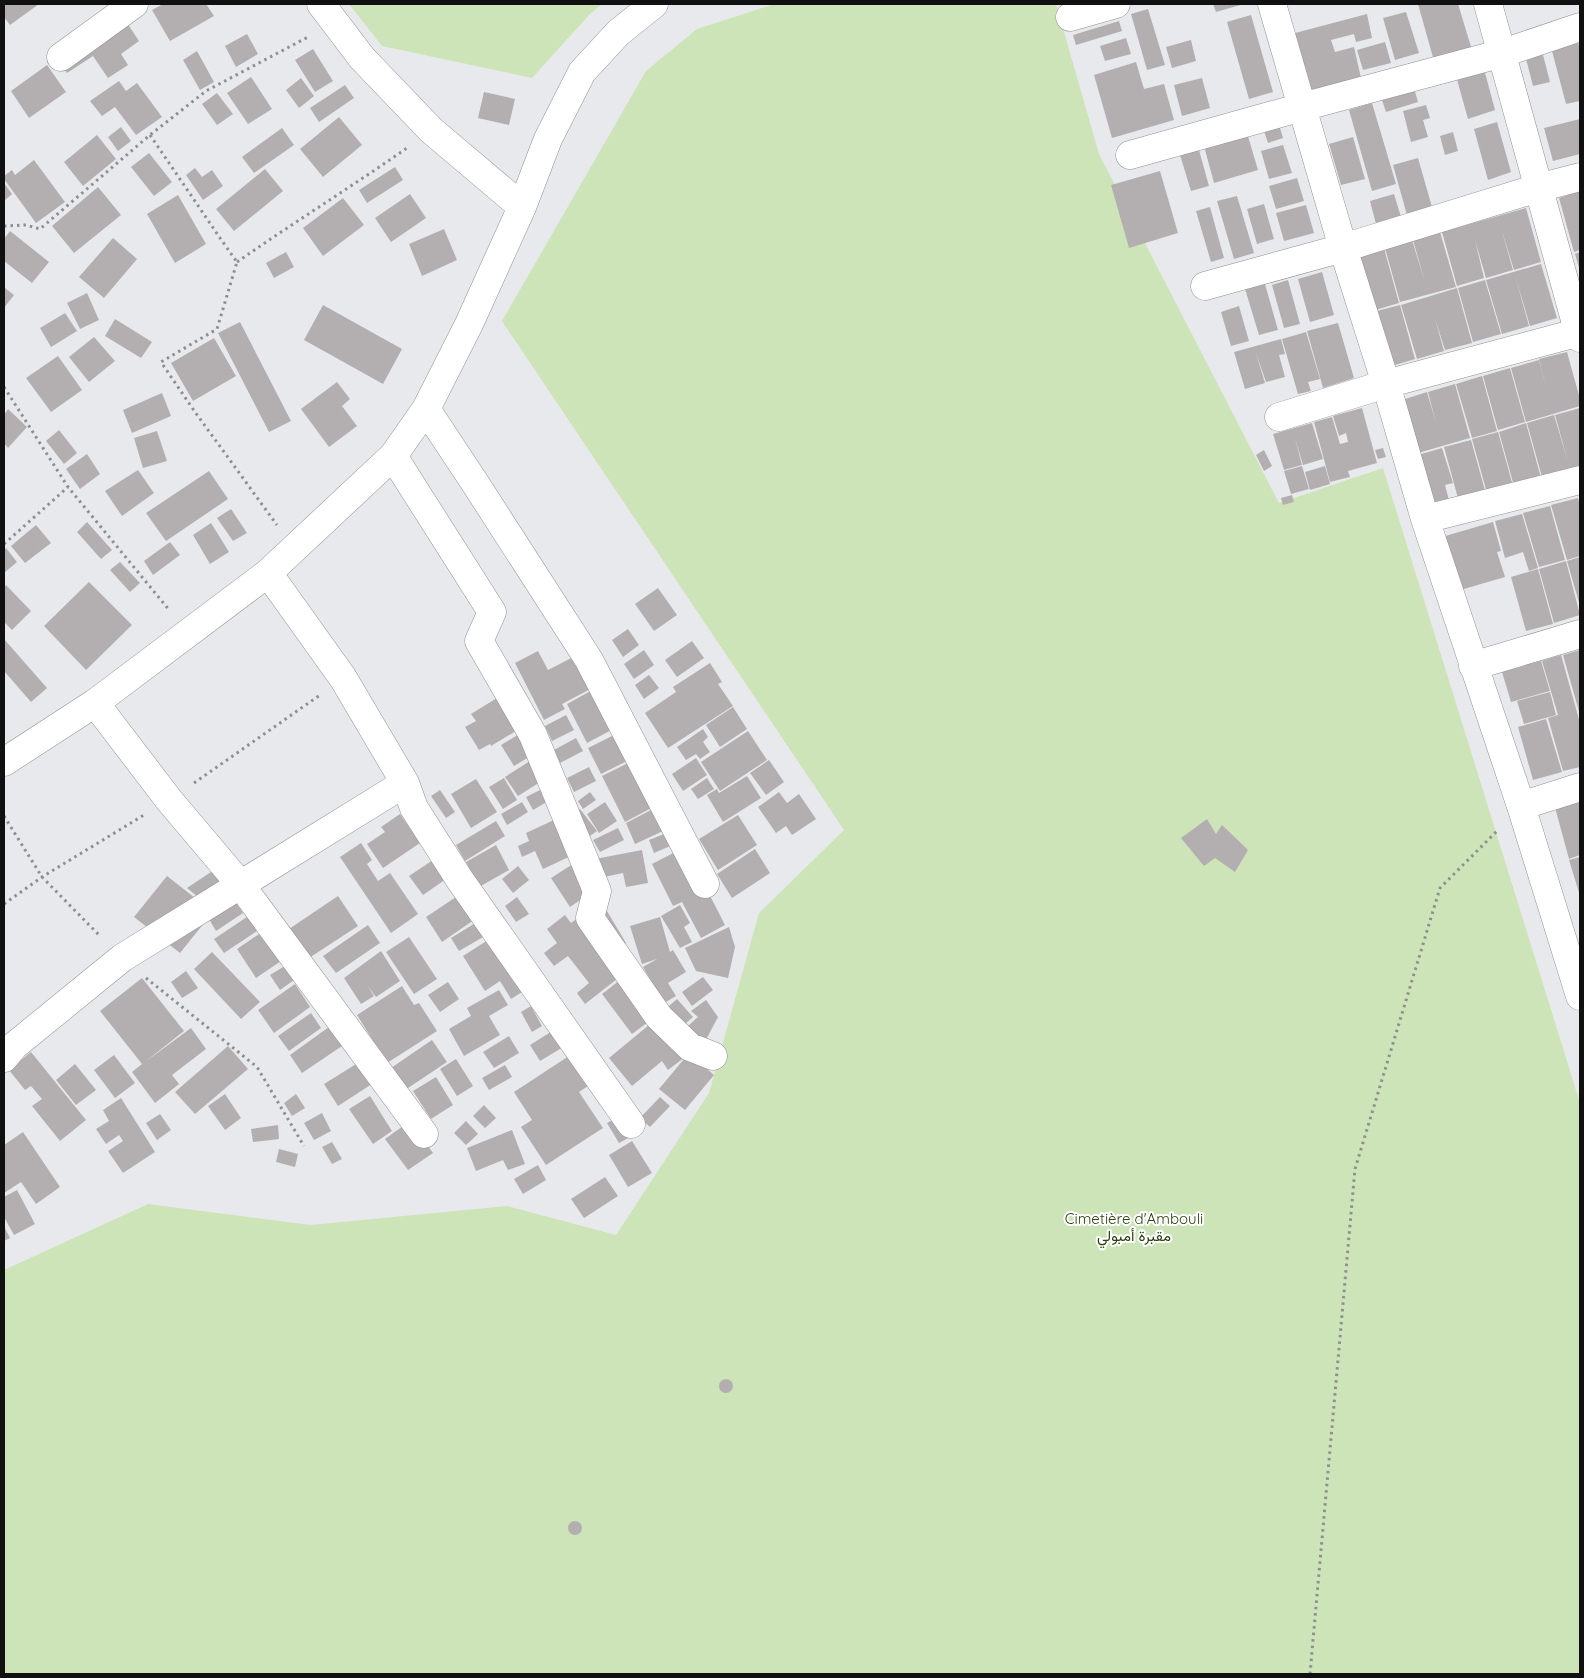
<svg xmlns="http://www.w3.org/2000/svg" width="1584" height="1678" font-family="Quicksand,Vazirmatn,sans-serif">
<style>
.green{fill:#cde4b9}
.building{fill:#b3afb0}
.lines{fill:none;stroke-linecap:round;stroke-linejoin:round}
.minor-casing{stroke:#909194;stroke-width:29}
.path{stroke:#8e8f91;stroke-width:3;stroke-dasharray:2.5 4;stroke-linecap:butt}
.minor{stroke:#fff;stroke-width:28}
.labels{text-anchor:middle;stroke-width:4;stroke-linejoin:round;paint-order:stroke}
.park-label{font-size:15px;fill:#2a410e;stroke:#fff}
</style>
<rect width="100%" height="100%" fill="#e8e9ec"/>
<path class="green" d="M349,4H602L590,14L532,78L382,46Z
M774,4H1056L1099,154L1279,503L1383,468L1580,1103V1674H4V1270L148,1204L311,1225L507,1206L616,1235L709,1093L759,913L844,830L502,321L646,71L697,29Z"/>
<path class="building" d="M4,4H39L10,25L4,17Z
M163,4H206L214,16L170,41L152,10Z
M1213,4H1244L1216,12Z
M1418,4H1458L1472,50L1434,61Z
M1148,9L1165,65L1147,70L1131,14Z
M1406,12L1419,53L1395,60L1383,18Z
M1367,14L1372,38L1356,42L1354,34L1331,40L1335,52L1354,47L1361,78L1310,91L1295,33Z
M1251,15L1273,92L1249,99L1227,22Z
M125,20L139,41L121,54L128,65L108,78L93,56L67,73L60,63Z
M1119,21L1122,31L1076,45L1073,35Z
M247,34L258,54L236,67L225,46Z
M1126,38L1131,54L1105,61L1100,46Z
M1191,40L1196,61L1172,68L1166,47Z
M1578,41L1580,51V101L1566,104L1551,47Z
M1385,42L1391,63L1363,70L1357,50Z
M1541,47L1550,82L1533,86L1524,51Z
M313,49L333,81L315,92L295,60Z
M197,51L214,82L200,90L183,60Z
M1136,62L1144,89L1164,84L1174,120L1112,138L1094,75Z
M47,65L66,92L29,118L11,91Z
M1484,69L1495,110L1468,119L1456,76Z
M251,77L272,109L248,124L227,93Z
M301,78L314,96L299,108L286,90Z
M1202,78L1210,108L1182,116L1174,85Z
M119,81L126,91L137,83L162,117L136,135L115,107L102,116L90,101Z
M345,85L354,98L319,122L310,108Z
M1414,88L1418,102L1386,112L1381,97Z
M484,92L515,99L509,125L478,118Z
M217,93L233,114L217,125L202,104Z
M1372,103L1396,184L1372,191L1349,110Z
M1426,105L1430,118L1423,120L1428,137L1411,142L1403,111Z
M339,117L362,145L323,177L300,149Z
M1580,119V154L1553,161L1544,128Z
M1278,121L1283,138L1268,143L1262,125Z
M1497,122L1511,172L1488,180L1474,129Z
M121,127L131,141L118,151L108,137Z
M282,128L294,145L254,173L242,157Z
M1453,132L1458,151L1445,155L1440,136Z
M1247,133L1258,170L1214,183L1204,146Z
M97,135L116,159L83,186L64,162Z
M1353,137L1365,179L1341,185L1329,144Z
M1283,145L1292,173L1269,179L1261,151Z
M1199,150L1209,186L1191,191L1180,155Z
M149,153L172,182L154,196L131,167Z
M1418,158L1432,207L1407,215L1393,165Z
M34,160L65,202L36,223L4,179V176L12,170L15,175Z
M395,167L403,180L367,203L359,190Z
M195,168L202,177L212,170L223,186L203,200L186,175Z
M265,169L283,191L234,231L216,209Z
M1160,171L1178,233L1129,248L1111,185Z
M1297,178L1304,201L1276,209L1269,186Z
M4,183L12,194L4,201Z
M98,187L121,215L74,253L52,226Z
M1580,191V250L1574,252L1559,198Z
M410,194L426,218L391,242L375,218Z
M1394,194L1401,217L1376,224L1370,201Z
M178,195L206,244L175,263L147,214Z
M1237,196L1254,253L1234,259L1217,201Z
M343,198L364,225L323,256L303,228Z
M1264,204L1274,239L1257,244L1247,209Z
M1306,205L1314,233L1284,241L1276,213Z
M1210,207L1224,258L1211,262L1196,211Z
M1526,208L1541,262L1514,270L1501,228L1513,270L1486,278L1475,240L1484,278L1457,286L1442,232Z
M444,229L457,260L422,276L409,244Z
M10,231L49,262L32,283L4,261V239Z
M1440,232L1456,287L1400,302L1385,248L1412,240L1425,282L1413,240Z
M113,238L137,259L104,298L79,277Z
M1384,248L1399,303L1372,311L1356,256Z
M286,252L294,267L274,278L266,263Z
M1580,252V271L1575,254Z
M1541,264L1557,318L1530,326L1516,279L1529,326L1502,334L1486,280Z
M1322,272L1334,315L1310,322L1298,279Z
M1288,280L1300,324L1284,328L1272,285Z
M1485,280L1501,334L1473,342L1458,288Z
M1265,284L1278,330L1259,335L1245,289Z
M5,288L14,295L4,308V289Z
M1457,288L1472,343L1445,350L1435,319L1444,351L1417,359L1401,305Z
M87,293L99,320L80,329L67,303Z
M323,305L402,349L383,384L304,340Z
M1400,305L1415,359L1388,367L1373,312Z
M1239,306L1249,341L1231,346L1221,312Z
M65,313L77,331L51,347L40,328Z
M115,319L152,342L141,358L105,336Z
M240,322L291,421L269,432L218,333Z
M1338,323L1354,378L1323,388L1307,331Z
M1306,332L1320,379L1308,382L1311,391L1298,394L1282,339Z
M94,337L115,361L89,382L69,357Z
M214,338L236,376L193,401L171,363Z
M1281,339L1285,354L1279,355L1285,377L1266,382L1256,353L1265,383L1245,389L1234,352Z
M1567,352L1580,399V406L1526,422L1511,368L1539,360L1547,391L1539,359Z
M58,356L82,390L51,412L26,378Z
M1510,368L1525,422L1498,430L1483,376Z
M1482,376L1497,431L1472,438L1456,384Z
M337,382L350,399L342,406L357,426L329,447L301,409Z
M1455,384L1470,438L1418,453L1402,400L1427,392L1436,423L1428,392Z
M162,393L171,416L132,433L123,410Z
M1362,408L1377,463L1348,471L1350,477L1330,482L1314,422L1332,417L1340,444L1348,442L1346,433L1339,436L1333,416Z
M1580,408V467L1542,477L1527,423L1554,415L1568,462L1555,415Z
M8,409L27,427L8,448L4,443V415Z
M1312,423L1323,459L1303,465L1295,438L1302,465L1284,470L1273,434Z
M1526,423L1541,478L1514,486L1499,432Z
M59,430L77,453L64,464L46,441Z
M157,431L167,461L143,468L134,438Z
M1498,432L1513,486L1487,493L1472,439Z
M1471,440L1486,494L1459,502L1444,447Z
M1383,448L1386,457L1378,459L1375,450Z
M1442,448L1453,483L1445,485L1450,504L1434,509L1418,455Z
M1264,450L1272,466L1264,471L1256,455Z
M87,454L100,474L80,489L66,469Z
M1302,466L1309,489L1291,494L1284,471Z
M1325,466L1330,484L1310,490L1305,472Z
M138,470L154,493L122,516L105,491Z
M209,471L228,499L166,541L146,513Z
M1292,495L1294,502L1283,505L1281,498Z
M1578,498L1580,505V556L1567,560L1551,505Z
M1550,506L1565,560L1539,567L1523,513Z
M231,509L247,533L233,541L217,518Z
M1522,514L1538,568L1529,571L1523,552L1505,558L1495,521Z
M87,522L112,550L101,559L77,532Z
M1493,522L1501,551L1497,552L1505,577L1457,591L1442,537Z
M211,523L229,552L210,564L193,535Z
M36,525L51,543L25,563L11,546Z
M170,542L180,555L153,575L144,561Z
M6,548L17,562L4,573V550Z
M1580,557V606L1567,561Z
M1566,561L1580,615L1554,623L1539,569Z
M120,562L140,583L130,592L110,570Z
M1538,569L1553,624L1526,631L1511,577Z
M89,582L132,625L86,670L44,626Z
M6,585L31,611L12,630L4,622V588Z
M658,588L677,615L654,631L635,604Z
M628,629L639,645L623,657L612,640Z
M4,639L47,688L31,702L4,671Z
M692,641L704,658L677,677L665,660Z
M644,650L654,665L634,679L624,664Z
M1580,650V715L1563,655Z
M538,651L548,670L581,653L598,685L562,704L565,709L544,720L515,663Z
M1561,655L1580,723V767L1563,771L1548,718L1558,715L1542,661Z
M1541,661L1550,691L1511,702L1502,672Z
M710,663L722,682L718,684L733,706L668,748L645,713L676,692L673,687Z
M649,675L659,688L644,699L635,685Z
M598,687L619,726L587,743L567,704Z
M1550,692L1556,715L1524,724L1517,701Z
M505,693L526,725L491,746L490,744L479,750L465,727L476,721L471,714Z
M733,707L747,729L720,747L706,725Z
M566,715L574,730L552,741L545,726Z
M1546,719L1562,772L1533,780L1518,727Z
M703,729L708,737L703,742L710,752L700,759L696,754L686,760L677,747Z
M748,731L767,760L720,791L701,762Z
M620,732L633,758L601,774L588,748Z
M521,733L534,754L514,766L501,745Z
M576,738L583,751L560,763L554,750Z
M696,758L707,775L683,791L672,774Z
M533,759L545,779L518,796L505,777Z
M634,760L657,805L625,822L602,776Z
M769,760L784,782L766,795L750,773Z
M589,767L596,781L574,792L567,778Z
M747,776L761,798L723,822L707,795L717,789L719,793Z
M504,778L517,800L503,809L489,787Z
M707,778L714,789L698,799L691,789Z
M476,779L497,812L471,828L451,794Z
M544,788L550,800L533,810L526,797Z
M440,790L455,812L446,818L431,796Z
M590,792L596,800L583,809L578,801Z
M779,792L787,803L799,794L816,819L792,835L786,826L776,833L758,807Z
M1580,792V855L1569,859L1553,800Z
M522,802L528,812L507,825L501,814Z
M605,802L617,821L599,833L587,814Z
M580,809L597,831L584,840L568,818Z
M653,809L663,831L635,844L626,823Z
M400,814L420,843L383,868L367,844L385,832L381,827Z
M738,815L757,845L718,870L699,839Z
M556,819L573,855L543,869L535,851L522,857L518,846L529,841L526,833Z
M1207,819L1216,834L1222,825L1248,850L1235,872L1215,858L1204,866L1181,838Z
M496,821L505,836L465,861L456,845Z
M618,828L624,840L600,852L593,840Z
M669,832L675,844L654,853L649,840Z
M361,843L372,860L367,864L378,881L390,873L418,914L391,933L340,857Z
M496,845L509,870L479,887L466,862Z
M685,847L725,925L701,938L682,902L673,906L652,864Z
M755,849L770,873L732,898L717,874Z
M642,850L648,883L626,887L623,873L599,878L595,859Z
M1580,857V896L1569,860Z
M436,858L449,877L423,895L409,876Z
M576,862L595,890L570,907L551,878Z
M518,866L529,880L513,893L502,879Z
M214,870L243,913L216,931L209,919L215,911L187,888Z
M167,876L213,912L180,953L134,917Z
M465,891L481,915L442,942L426,917Z
M338,896L358,926L309,958L289,929Z
M517,897L529,914L516,922L505,906Z
M680,905L690,923L684,927L692,942L680,948L661,916Z
M604,906L626,943L614,950L593,914Z
M253,913L263,927L224,953L214,939Z
M565,915L571,923L582,915L626,972L585,1004L577,993L589,983L568,956L554,966L544,953L557,943L547,929Z
M660,917L670,952L673,950L686,972L668,983L676,996L664,1003L643,967L657,959L642,964L630,926Z
M482,919L490,933L459,951L451,938Z
M368,925L380,943L336,973L323,956Z
M729,927L735,947L728,978L696,971L685,948Z
M265,930L284,959L256,978L237,949Z
M496,935L530,987L511,999L500,981L485,991L463,956Z
M409,937L437,979L414,994L386,952Z
M381,951L400,981L376,997L367,985L374,996L361,1004L344,978Z
M212,952L260,1002L241,1019L194,969Z
M288,964L297,978L280,990L270,975Z
M186,971L198,988L182,998L171,982Z
M624,977L655,1017L632,1034L602,994Z
M703,977L713,990L692,1006L682,992Z
M142,978L184,1031L145,1062L191,1028L206,1049L172,1075L179,1084L155,1103L132,1072L142,1064L100,1011Z
M448,982L459,999L440,1012L428,995Z
M295,984L310,1007L274,1033L258,1010Z
M402,986L414,1005L419,1003L437,1031L387,1063L357,1015Z
M499,990L508,1005L489,1016L500,1035L464,1056L449,1029L471,1016L467,1008Z
M677,999L693,1017L678,1030L662,1012Z
M706,1000L718,1017L701,1049L688,1026L698,1017L691,1011Z
M531,1006L542,1026L532,1032L521,1012Z
M311,1013L321,1028L289,1051L278,1036Z
M655,1020L685,1057L668,1070L662,1061L632,1086L609,1058Z
M329,1027L342,1046L302,1073L290,1055Z
M554,1030L565,1046L540,1061L530,1045Z
M509,1036L519,1053L494,1068L483,1052Z
M432,1040L447,1062L405,1090L391,1068Z
M228,1046L248,1069L195,1114L175,1092Z
M31,1052L86,1120L60,1141L32,1106L42,1099L31,1086L25,1090L9,1070Z
M689,1053L714,1075L685,1110L659,1089Z
M572,1054L591,1084L579,1092L603,1128L546,1165L521,1127L532,1120L514,1092Z
M114,1055L135,1083L115,1098L94,1070Z
M456,1059L473,1086L457,1096L440,1069Z
M361,1061L375,1082L338,1106L324,1084Z
M75,1064L96,1090L76,1105L56,1080Z
M505,1065L512,1077L489,1090L482,1078Z
M436,1077L453,1105L431,1119L413,1091Z
M225,1094L241,1118L225,1130L208,1106Z
M296,1094L305,1108L292,1116L284,1103Z
M370,1096L392,1131L373,1144L349,1109Z
M660,1097L670,1106L650,1127L640,1118Z
M121,1098L155,1152L123,1173L108,1151L123,1141L119,1135L106,1144L96,1129L109,1121L103,1110Z
M484,1105L496,1118L485,1128L473,1116Z
M322,1113L331,1131L314,1140L304,1123Z
M160,1114L171,1130L157,1140L146,1123Z
M620,1116L632,1136L619,1143L607,1123Z
M410,1121L433,1153L408,1170L385,1139Z
M466,1121L478,1134L466,1145L454,1133Z
M278,1125L279,1139L253,1142L251,1129Z
M512,1130L525,1164L508,1170L503,1160L476,1171L467,1148Z
M23,1132L60,1187L36,1204L21,1182L4,1193V1145Z
M632,1141L652,1173L628,1187L609,1155Z
M332,1142L342,1159L332,1164L322,1147Z
M279,1149L298,1154L295,1167L276,1162Z
M538,1165L546,1180L523,1194L514,1179Z
M605,1177L618,1196L584,1218L571,1199Z
M17,1190L35,1224L14,1235L4,1217V1197Z
M4,1226L10,1238L4,1241Z
M719 1386a7 7 0 1 1 14 0a7 7 0 1 1-14 0Z
M568 1528a7 7 0 1 1 14 0a7 7 0 1 1-14 0Z"/>
<g class="lines">
<g class="minor-casing">
<path id="minor" d="M321,4L362,58L431,130L522,207
M1272,4L1343,248L1386,384L1425,519L1521,806L1580,996
M1488,4L1580,338
M1070,17L1116,4
M61,57L134,4
M1130,155L1302,107L1503,53L1580,27
M1205,286L1343,248L1538,188L1580,177
M426,409L475,483L589,660L705,884
M1279,417L1386,384L1580,332
M393,456L492,612L479,641L533,735L597,891L590,918L659,1017L690,1047L713,1056
M1425,519L1580,480
M268,573L343,678L405,783L414,808L460,880L631,1124
M1473,666L1580,634
M95,703L169,800L240,884L424,1134
M4,762L95,703L268,573L393,456L426,409L469,324L522,207L548,139L582,72L618,33L654,4
M1521,806L1580,787
M4,1058L14,1046L122,958L405,783"/>
</g>
<path class="path" d="M150,135L220,238L237,262L217,329L161,362L195,412L277,525
M4,226L26,225L40,229L150,135L206,91L308,37
M237,262C293,223 351,187 407,148
M4,387L68,487L170,611
M4,544L68,487
M194,783L320,695
M4,816L42,877L101,937
M4,904L42,877L144,815
M146,978L257,1067L304,1146
M1310,1674L1355,1169L1440,888L1498,830"/>
<use href="#minor" class="minor"/>
</g>
<g class="labels">
<g class="park-label">
<text x="1134" y="1224">Cimetière d'Ambouli<tspan x="1134" dy="17">مقبرة أمبولي</tspan></text>
</g>
</g>
<rect width="1584" height="1678" fill="none" stroke="#101011" stroke-width="10"/>
</svg>
